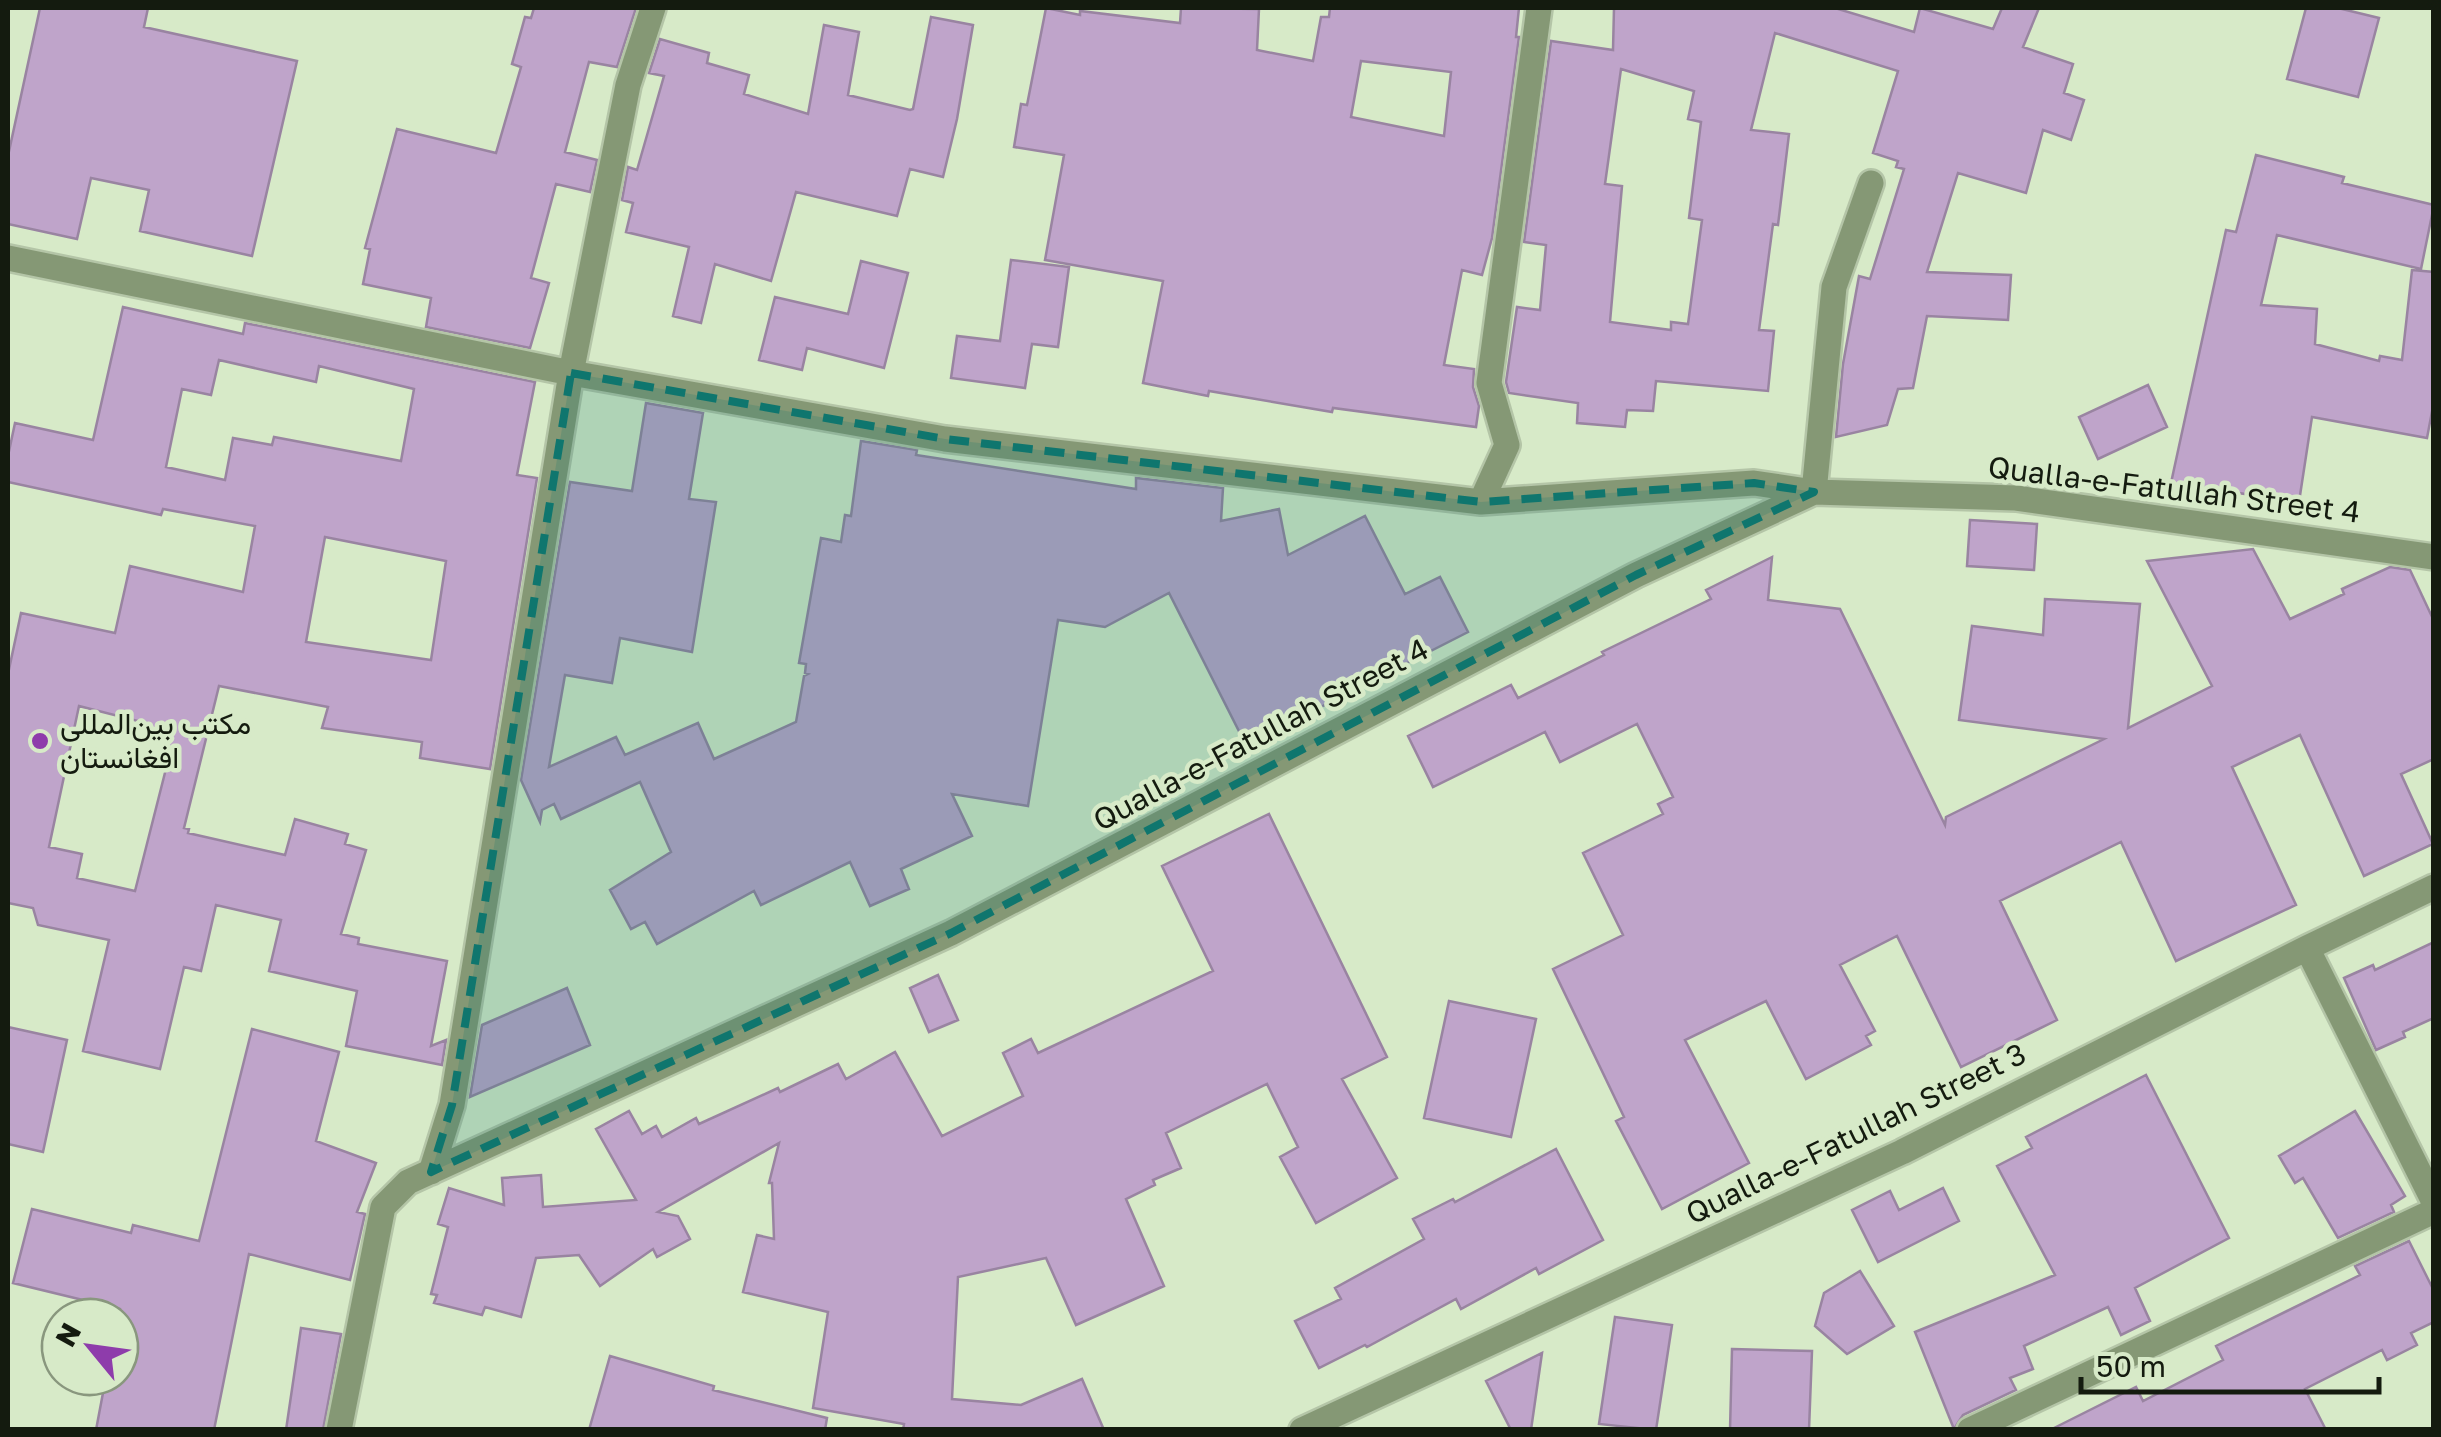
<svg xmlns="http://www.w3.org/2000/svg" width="2441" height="1437" font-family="'Golos Text',Vazirmatn,sans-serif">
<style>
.building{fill:#bfa4ca;stroke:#9984a1;stroke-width:2.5;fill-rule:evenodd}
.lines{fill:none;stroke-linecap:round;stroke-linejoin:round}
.minor-casing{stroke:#b4c5a7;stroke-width:30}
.minor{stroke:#859875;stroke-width:25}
.marked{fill:#0f766e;fill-opacity:0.2;stroke:#0f766e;stroke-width:8;stroke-dasharray:20 12;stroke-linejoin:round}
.poi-dot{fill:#8e3cab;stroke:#d7eac8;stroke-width:4}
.labels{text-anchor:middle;stroke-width:9;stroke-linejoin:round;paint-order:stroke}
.street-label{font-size:30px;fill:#141b0f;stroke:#d7eac8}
.poi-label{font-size:30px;fill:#141b0f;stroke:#d7eac8;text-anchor:start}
</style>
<rect width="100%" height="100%" fill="#d7eac8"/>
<path class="building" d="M40,8H148L144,27L297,61L252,256L140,231L149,190L91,178L77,239L8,224V156Z
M534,8H636L617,67L589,62L565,152L597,160L590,192L556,184L531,278L549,283L530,348L426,327L431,298L363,284L370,249L365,248L397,129L496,153L521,67L512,64L525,17L531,18Z
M1046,8L1080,15V11L1180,23L1181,8L1259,9L1257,50L1313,61L1321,17H1329L1330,8H1519L1516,37H1519L1492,238L1482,275L1462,270L1444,365L1474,369L1473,387L1479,406L1476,427L1333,408L1332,412L1209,391L1208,396L1143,383L1163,281L1045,260L1064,155L1014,147L1021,104L1027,105ZM1361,61L1451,72L1444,136L1351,117Z
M1614,8H1835L1914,32L1920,8L1993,29L2002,8H2039L2023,47L2073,64L2064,93L2084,100L2071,140L2043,130L2026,193L1958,173L1927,272L2011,275L2008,320L1927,316L1913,388L1898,389L1887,425L1836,437L1843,364L1859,276L1870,279L1904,169L1896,167L1898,161L1873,153L1898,71L1775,33L1751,130L1789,134L1778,225L1773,224L1759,330L1774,331L1768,391L1656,381L1653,411L1627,410L1625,427L1577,423L1578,403L1509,393L1506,382L1517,307L1540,310L1546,245L1524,242L1551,41L1613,50ZM1621,69L1694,91L1688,119L1701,122L1689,218L1702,220L1688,324L1671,322V330L1610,322L1622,186L1605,184Z
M2306,8H2338L2379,18L2358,97L2287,79Z
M931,17L973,25L957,119L943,177L910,169L897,216L796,192L771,281L715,264L701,323L673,316L689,247L626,232L633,203L622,200L628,167L637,170L664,76L649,73L660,39L709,53L707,63L749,75L744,94L808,114L824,25L859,32L848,95L910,110L913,109Z
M2256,155L2344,177L2342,183L2434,205L2421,269L2277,235L2261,305L2317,309L2315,344L2379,361L2380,356L2402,360L2412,270L2434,272V401L2427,438L2312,417L2299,502L2171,483L2226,230L2236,232Z
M1011,260L1069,267L1058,347L1032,344L1025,388L951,378L957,336L1000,341Z
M861,261L908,273L884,368L807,348L802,370L759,360L775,297L848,314Z
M123,307L243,334L245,323L535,382L517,475L537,478L490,769L420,758L422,742L322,728L328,707L219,686L184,828L189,829L188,833L285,855L295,819L348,834L345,844L366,850L341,934L359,938L358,944L447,961L431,1046L446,1040L442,1065L346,1046L357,991L269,971L281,920L216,905L201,971L184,967L160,1069L83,1051L109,940L38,925L33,908L8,903V674L21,613L115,633L130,566L243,592L255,526L163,509L161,515L8,482V456L15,423L93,440ZM219,360L316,382L319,366L414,389L401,461L274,437L272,445L233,438L225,480L166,467L182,389L211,395ZM325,537L446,561L431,660L306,642ZM79,706L146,723L170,753L135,891L77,878L82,854L49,847Z
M2148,385L2167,427L2098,459L2079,417Z
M646,403L703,413L689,499L716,502L692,652L620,638L612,683L565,675L549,767L616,737L625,755L698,723L714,759L796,722L804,676L808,674L805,673L806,664L799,663L821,538L841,542L845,515L851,516L861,441L917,450L916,455L1136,489V478L1223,488L1221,521L1279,509L1288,555L1365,516L1405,594L1440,577L1468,632L1246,745L1169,593L1105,627L1058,620L1028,806L952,794L972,836L901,869L909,889L870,906L850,862L761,905L754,891L657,944L645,922L631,929L610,890L671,852L640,782L561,819L554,804L542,810L540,822L521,780L570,482L632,491Z
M1970,520L2037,524L2034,570L1967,566Z
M2253,549L2290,619L2344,594L2342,589L2390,567L2410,570L2434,621V759L2401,774L2433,844L2364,876L2300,735L2232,767L2296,905L2176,961L2121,842L2000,901L2057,1020L1961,1067L1897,936L1840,965L1875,1031L1866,1036L1871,1045L1806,1079L1766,1001L1685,1040L1749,1163L1662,1209L1616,1121L1624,1117L1553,969L1623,935L1583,853L1663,814L1658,804L1673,797L1637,724L1560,762L1545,732L1433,787L1408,736L1511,685L1518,698L1604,655L1602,652L1711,599L1706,590L1772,557L1768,600L1840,609L1945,825L1946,817L2104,739L1959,720L1972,626L2043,635L2045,599L2140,604L2128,728L2212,686L2147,561Z
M1269,814L1387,1057L1342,1079L1397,1178L1316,1223L1280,1157L1298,1147L1267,1084L1166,1133L1181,1168L1153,1180L1155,1185L1126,1199L1164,1286L1076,1325L1046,1258L958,1277L952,1399L1021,1405L1082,1379L1104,1430H903L904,1424L813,1408L828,1312L743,1292L757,1235L774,1239L772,1183H769L779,1143L658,1212L678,1216L690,1239L657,1257L653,1249L600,1286L579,1255L536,1258L521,1317L485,1307L482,1315L434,1303L437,1295L431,1294L448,1227L438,1224L449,1188L504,1205L502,1178L541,1175L543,1207L636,1200L596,1129L629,1111L642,1134L656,1126L662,1137L696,1118L699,1124L778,1088L780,1092L838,1064L846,1079L895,1052L942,1136L1023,1096L1003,1053L1031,1039L1038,1053L1213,971L1162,866Z
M2434,942V1018L2403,1032L2405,1037L2376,1050L2344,978L2373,965L2375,970Z
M938,975L958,1020L929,1032L910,988Z
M567,988L590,1045L470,1097L482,1025Z
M1449,1001L1536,1019L1511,1137L1424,1118Z
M8,1027L67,1040L43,1152L8,1144Z
M252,1029L339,1052L316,1141L376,1163L357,1212L365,1214L350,1280L249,1254L214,1430H96L106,1377H120V1309L13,1283L32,1209L131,1233L133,1225L199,1241Z
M2146,1075L2229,1238L2135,1288L2150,1321L2121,1335L2108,1307L2024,1346L2033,1369L2010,1378L2016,1390L1963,1415L1954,1429L1915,1332L2055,1275L1997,1166L2032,1148L2026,1137Z
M2355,1111L2405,1196L2391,1205L2394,1212L2338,1238L2303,1178L2295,1183L2279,1156Z
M1556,1149L1603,1240L1539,1274L1536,1268L1461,1309L1456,1299L1367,1347L1365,1345L1319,1368L1295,1321L1341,1299L1335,1288L1424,1239L1413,1219L1453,1199L1455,1202Z
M1943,1188L1959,1221L1878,1262L1852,1210L1890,1191L1899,1210Z
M2409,1241L2434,1291V1322L2411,1333L2417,1345L2387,1360L2382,1350L2305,1389L2326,1430H2050L2136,1387L2143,1401L2223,1360L2216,1346L2360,1275L2355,1266Z
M1860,1271L1894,1326L1847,1354L1815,1326L1824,1293Z
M1615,1317L1672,1325L1656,1430L1599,1424Z
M301,1328L341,1334L323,1430H286Z
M1732,1349L1812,1351L1809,1430H1730Z
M1542,1353L1531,1430H1511L1486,1381Z
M610,1356L714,1386L713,1390L827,1418L825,1430H589Z"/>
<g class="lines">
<g class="minor-casing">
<path id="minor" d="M8,258L571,373L945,439L1481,502L1754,483L1814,492L1834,287L1871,183
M1481,502L1507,445L1489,383L1539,8
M2307,948L2434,1202
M431,1172L452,1105L571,373L628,85L653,8
M339,1430L383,1207L408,1182L951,933L1636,575L1814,492L2016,498L2434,557
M1302,1430L1902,1152L2307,948L2434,887
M1970,1430L2434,1211"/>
</g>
<use href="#minor" class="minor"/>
</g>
<path class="marked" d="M571,373L945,439L1481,502L1754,483L1814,492L1636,575L951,933L431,1172L452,1105Z"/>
<circle class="poi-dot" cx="40" cy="741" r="10"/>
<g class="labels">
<g class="street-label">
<text transform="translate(2174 490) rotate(7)" y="10">Qualla-e-Fatullah Street 4</text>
<text transform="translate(1261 735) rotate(-28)" y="10">Qualla-e-Fatullah Street 4</text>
<text transform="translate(1856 1134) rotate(-26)" y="10">Qualla-e-Fatullah Street 3</text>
</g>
<g class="poi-label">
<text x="60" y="734">مکتب بین‌المللی<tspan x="60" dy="34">افغانستان</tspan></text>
</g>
</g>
<rect width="2441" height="1437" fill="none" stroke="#141b0f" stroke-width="20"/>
<g transform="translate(90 1347) rotate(299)"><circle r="48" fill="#d7eac8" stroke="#89977e" stroke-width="2.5"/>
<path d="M0-8L18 38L0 25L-18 38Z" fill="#8e3cab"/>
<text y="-15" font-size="28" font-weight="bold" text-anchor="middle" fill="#141b0f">N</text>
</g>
<path d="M2081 1377v15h298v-15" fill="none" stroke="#141b0f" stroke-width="5"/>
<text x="2096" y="1377" font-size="30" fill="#141b0f" stroke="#d7eac8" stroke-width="8" paint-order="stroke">50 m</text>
</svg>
